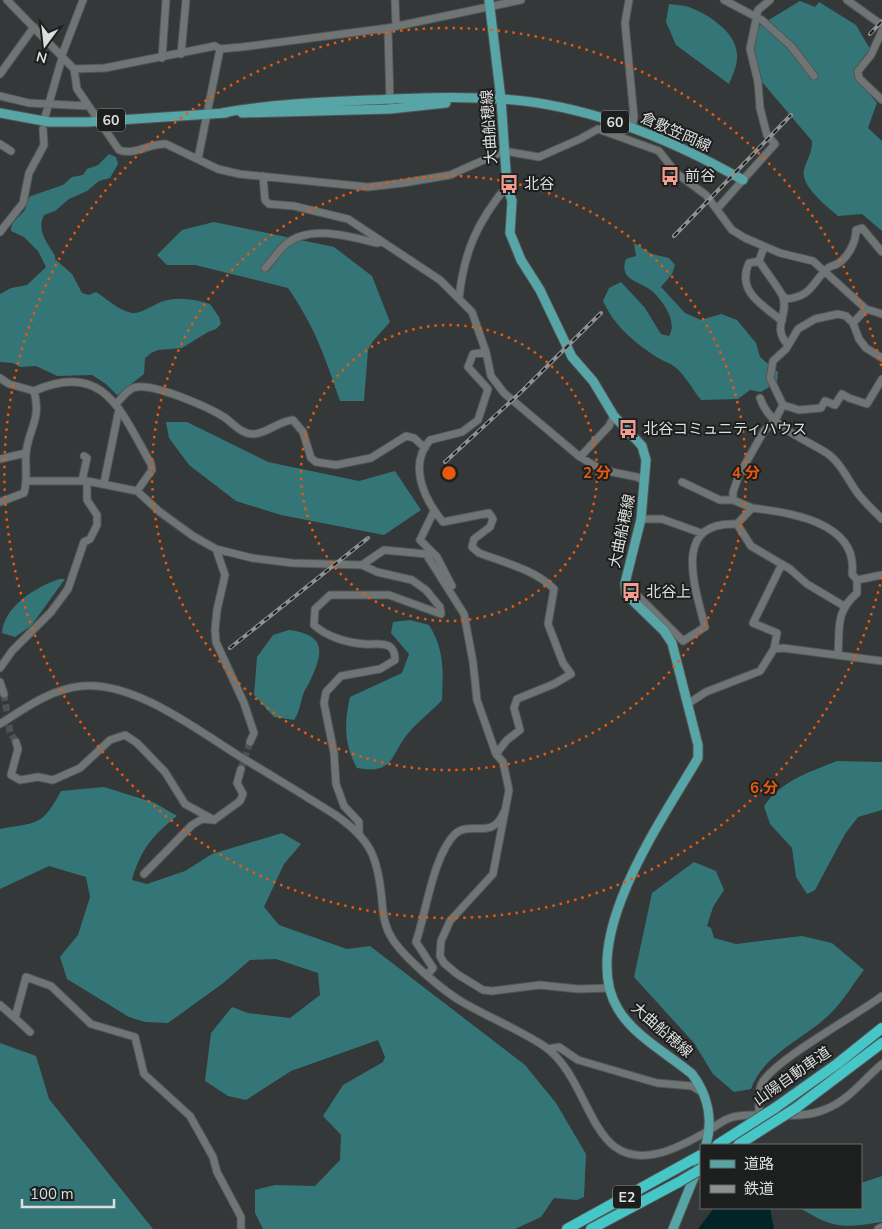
<svg xmlns="http://www.w3.org/2000/svg" width="882" height="1229" font-family="'Nunito Sans','Noto Sans JP',sans-serif">
<style>
.forest{fill:#347677}
.water{fill:#012526}
.lines{fill:none;stroke-linecap:round;stroke-linejoin:round}
.minor-tunnel{stroke:#4d5151;stroke-width:7;stroke-dasharray:7 3.5;stroke-linecap:butt}
.minor-casing{stroke:#525555;stroke-width:9}
.major-casing{stroke:#525555;stroke-width:11}
.highway-casing{stroke:#525555;stroke-width:12}
.minor{stroke:#6f7474;stroke-width:7}
.major{stroke:#57a5a6;stroke-width:9}
.highway{stroke:#47c6c8;stroke-width:10}
.rail-casing{stroke:#8f9292;stroke-width:4}
.rail{stroke:#1d1f1f;stroke-width:2;stroke-dasharray:5.5;stroke-linecap:butt}
.highway-bridge-casing{stroke:#525555;stroke-width:12;stroke-linecap:butt}
.highway-bridge{stroke:#47c6c8;stroke-width:10}
.ring{fill:none;stroke:#e8590c;stroke-width:2.5;stroke-dasharray:2.5 5}
.labels{text-anchor:middle;stroke-width:4;stroke-linejoin:round;paint-order:stroke}
.shield{fill:#1d1f1f;stroke:#a3a5a5;stroke-width:1}
.shield-label{font-size:14px;font-weight:bold;fill:#dddfdf}
.street-label{font-size:15px;fill:#dddfdf;stroke:#1d1f1f}
.poi-label{font-size:15px;fill:#dddfdf;stroke:#1d1f1f;text-anchor:start}
.centre{fill:#e8590c;stroke:#1d1f1f;stroke-width:2.5}
.ring-label{font-size:15px;text-anchor:middle;font-weight:bold;fill:#e8590c;stroke:#1d1f1f;stroke-width:4;stroke-linejoin:round;paint-order:stroke}
</style>
<rect width="100%" height="100%" fill="#343838"/>
<path class="forest" d="M800,1L815,7L819,2L856,25L870,49L855,68L856,78L877,103L868,128L882,141V231L862,214L838,216C828,207 800,186 804,170C807,158 812,155 812,141L762,82L753,55L757,27Z
M669,4C675,5 683,5 689,7C708,14 736,32 737,54C738,64 733,74 729,84L676,45L666,22Z
M109,154L116,157L118,164L110,178L99,181L87,191L69,199L55,211L44,215C36,231 48,243 55,256V259L72,274L82,293L89,295L96,292C107,299 118,310 132,313C141,314 153,305 161,302C177,296 194,299 210,304L219,317L221,324L216,329L208,332L182,348L158,350L151,353L145,358L144,374L117,395L106,384L92,375L57,376L36,366L20,367L13,363L0,362V294L11,288L27,285L46,267L38,251L24,237L11,231C11,219 22,217 26,207C28,202 26,200 31,196L63,185L72,177L83,175L87,169L98,165Z
M214,222L334,247L372,276L390,322L373,341L368,350L364,401H340C325,357 315,327 288,288L195,265H167L157,255L182,230Z
M634,243L652,254L669,258L675,265L672,274L661,287L685,313L701,320L721,314L737,320L756,343L760,357L778,372L777,382L761,392L750,390L738,399L701,400C692,389 686,376 675,367C670,363 663,361 658,358C634,342 615,327 603,301L609,288L621,282L645,308L661,334L669,336C678,322 663,301 652,291C641,281 618,281 626,259L636,256Z
M166,422H187L268,462L359,481L395,471L421,510L384,535L281,515L236,501L189,465L169,438Z
M59,579H65L31,626L15,637L2,633C4,606 36,587 59,579Z
M410,620L429,625C445,651 443,670 442,700C431,712 416,723 406,736C389,759 393,774 357,768C344,745 344,722 350,697L402,673L409,654L391,633L393,622Z
M289,630C326,635 324,651 310,681C308,686 304,690 303,695C300,704 300,711 294,720L274,717L254,695L257,657L273,635Z
M837,761L882,762V810L858,817L845,834L815,890L807,894L796,877L792,848L770,824L764,806C781,781 809,772 837,761Z
M104,787L155,803L177,816C154,834 140,850 132,880L147,884L185,871L212,854L282,833L301,844L284,864L264,907L279,925L347,949L370,946L525,1065L556,1103L586,1154L584,1197L577,1200L554,1198L541,1217L515,1229H263L255,1213V1190L275,1185L315,1186L340,1160L341,1135L323,1116L343,1085L383,1062L385,1057L378,1040L291,1071L246,1100L228,1096L205,1081L211,1033L232,1007L248,1013L290,1018L320,995L318,973L276,959L250,960L222,984L168,1023L145,1022L129,1017L67,979L60,957L78,935L90,897L86,877L49,866L0,889V829C37,822 42,827 61,791Z
M694,862L716,871L724,890L713,907L707,926L711,928L714,938L736,944L802,936L832,943L864,970C853,984 844,1000 831,1013C805,1039 764,1053 751,1089L734,1092L713,1074L694,1043L634,977L652,893Z
M0,1043L36,1056L49,1099L153,1229H0Z
M882,1176V1222C842,1228 834,1229 800,1208H861V1183Z"/>
<path class="water" d="M714,1208H770L774,1229H698Z"/>
<g class="lines">
<path class="minor-tunnel" d="M4,694L10,732L16,742
M241,769L250,742"/>
<g class="minor-casing">
<path id="minor" d="M7,0L74,69L77,89L119,150C135,156 149,143 166,144L218,169L239,174L368,187L403,183L450,175L504,151L539,157L580,139L598,129L659,151L676,173L706,195L732,230L745,238L780,253L813,261L866,309L882,314
M395,0L396,26
M629,0L625,23L634,117L632,128
M724,0L762,20L791,46L814,76
M847,0L882,25
M388,28L390,103
M882,31L871,55L858,71L859,78L882,100
M181,54L186,0
M62,55L83,0
M162,58L166,0
M74,69L105,68L215,46L220,49L242,47L388,28L521,0
M0,74L34,27
M0,96L29,103L88,106
M45,117L62,58
M0,144L11,151
M198,159L220,49
M263,176L265,200L269,204L294,206L348,219L440,280L472,312L486,352L491,376L504,393L580,457L602,470L637,477L645,481
M717,209L775,144L767,135L760,108L758,82L750,49L758,10L770,0
M0,232L23,203L29,173L44,145L43,129
M764,247L759,261C764,269 781,291 783,297C789,317 771,326 788,345
M759,261L749,263C736,292 763,305 782,321
M265,268C272,261 278,251 286,244C311,224 350,237 377,243L382,242
M783,296L787,299C812,296 811,284 827,269C829,266 834,266 837,264C848,258 856,242 856,230L862,228L882,252
M459,298C464,252 477,222 507,186
M853,323L866,309
M486,352L473,354L468,367L488,389L478,420L462,432L430,440C408,465 424,499 443,522L489,513L493,519L490,527L474,539L472,547L479,553C503,562 536,570 554,589L548,624L563,663L571,674L554,684L517,699L514,708L520,730L507,740L496,754
M882,358L866,348L859,339L853,323L846,316L838,314L815,319L798,329L786,349L773,361L770,378L783,405L799,410L821,408L825,401L835,405L842,394L849,398L867,404L882,379
M0,378L9,384L34,391C105,360 121,412 151,464L152,470L137,491
M760,398C770,427 801,437 825,452C839,460 847,478 856,491C863,501 873,510 882,519
M116,404C121,399 126,391 133,388C150,381 208,407 224,417C233,423 241,434 253,434C267,434 278,421 293,420L303,432L311,458L316,462L336,465L371,458L406,436L414,438L425,448
M580,457L609,426L614,416
M0,459L26,453
M28,481H87L137,491L160,512L193,536L216,549L252,558L292,563L362,565L377,572L412,580L426,590L440,607L441,614L389,595H330L315,609L314,625C327,637 348,643 365,644C373,645 381,642 389,646C394,649 395,654 395,660L380,669L341,676L326,692L324,703L334,753L336,784L344,806L359,822V833
M82,481L87,458L84,456
M682,482L720,500H733
M104,483L119,409
M0,502L24,493C28,479 25,468 26,454C28,429 42,420 34,391
M752,508C788,512 859,522 852,574L857,580
M434,511L420,540L437,557L452,586
M641,519H662L701,533
M737,524L751,546L790,569L807,584L844,606
M216,549L225,575L217,610L215,630L216,642L244,703L254,733L250,742
M362,565L384,550L426,554L464,614L473,662L477,700L496,754L503,762L509,790L493,874L450,921L441,941L440,956L444,963L457,974L483,990L492,991L540,985L578,989L609,988
M625,583L683,641L705,627C695,587 671,521 737,524L752,508L733,500V492L739,475L764,431L774,422L783,405
M774,649L777,633L753,623L782,564
M838,654C840,628 835,612 857,593V580L882,575
M0,668L12,651L51,612L68,589L84,542L90,539L97,525V515L87,500V481
M0,682L4,694
M689,703L706,692L760,671L774,649L783,648L882,661
M0,724C25,708 51,689 82,686C134,681 196,729 239,756C271,775 302,794 334,814C371,839 378,857 382,901C383,916 385,928 393,940C406,959 444,992 464,1003C490,1018 518,1029 544,1046C579,1070 587,1126 615,1147C645,1168 683,1145 710,1130C717,1125 724,1119 733,1117C764,1110 796,1122 826,1109C848,1101 864,1079 882,1064
M16,742L18,749L11,775L20,780L38,777L53,780L80,768L110,740L125,735L137,743L165,772L185,804L214,820
M144,874L192,825L202,819L214,820L240,801L243,794L237,783L241,769
M428,974L433,968L416,942C426,913 433,856 455,834C470,820 493,841 504,812
M0,1005L15,1018
M30,1032L15,1018L26,977L51,986L91,1024L135,1037L144,1074L190,1116L213,1157L217,1172L241,1217V1229
M548,1049L559,1047L578,1060L657,1083L692,1086L703,1093
M759,1116C759,1106 758,1094 761,1085C770,1062 859,1014 882,996
M878,1229L882,1227"/>
</g>
<g class="major-casing">
<path id="major" d="M489,0L501,99L507,186L512,201L510,233L521,260L540,290L572,357L593,381L614,416L642,446L646,460L641,519L625,583L626,594L664,631L672,643L698,745V758C664,817 576,940 618,1009C634,1036 668,1054 692,1074C708,1095 713,1120 706,1145
M0,113L49,122H88L226,113
M222,113C271,104 319,102 369,100C413,98 457,96 501,99C587,104 669,138 743,180
M242,113L390,109L446,103
M673,1229L701,1160"/>
</g>
<g class="highway-casing">
<path id="highway" d="M775,1108L837,1064L882,1028
M796,1108L882,1043
M567,1229L701,1155
M591,1229L679,1182"/>
</g>
<use href="#minor" class="minor"/>
<use href="#major" class="major"/>
<use href="#highway" class="highway"/>
<g class="rail-casing">
<path id="rail" d="M870,34L882,21
M674,236L791,115
M445,462L521,392L601,313
M230,648L368,538"/>
</g>
<use href="#rail" class="rail"/>
<g class="highway-bridge-casing">
<path id="highway-bridge" d="M717,1145L775,1108
M738,1145L796,1108
M679,1182L701,1169"/>
</g>
<use href="#highway-bridge" class="highway-bridge"/>
</g>
<g class="ring">
<circle cx="449" cy="473" r="148"/>
<circle cx="449" cy="473" r="297"/>
<path d="M882 577A445 445 0 1 1 882 369"/>
</g>
<defs>
<g id="bus-bare" transform="scale(1.5)"><path d="M-5-6H5V4H4V6H2V4H-2V6H-4V4H-5ZM-3.5-4V0h7V-4ZM-3.5 1.2v1.5H-2V1.2ZM2 1.2v1.5H3.5V1.2Z" fill="#f59c90" stroke="#1d1f1f" stroke-width="2.5" paint-order="stroke"/></g>
</defs>
<g fill-rule="evenodd">
<use href="#bus-bare" x="670" y="176"/>
<use href="#bus-bare" x="509" y="184"/>
<use href="#bus-bare" x="628" y="429"/>
<use href="#bus-bare" x="631" y="592"/>
</g>
<g class="labels">
<g class="shield">
<rect x="97" y="108.5" width="28" height="23" rx="4"/>
<rect x="601" y="110.5" width="28" height="23" rx="4"/>
<rect x="613" y="1185.5" width="28" height="23" rx="4"/>
</g>
<g class="shield-label">
<text x="111" y="125">60</text>
<text x="615" y="127">60</text>
<text x="627" y="1202">E2</text>
</g>
<g class="street-label">
<text transform="translate(489 127) rotate(-94)" y="5">大曲船穂線</text>
<text transform="translate(676 132) rotate(24)" y="5">倉敷笠岡線</text>
<text transform="translate(622 531) rotate(-78)" y="5">大曲船穂線</text>
<text transform="translate(662 1030) rotate(41)" y="5">大曲船穂線</text>
<text transform="translate(792 1076) rotate(-35)" y="5">山陽自動車道</text>
</g>
<g class="poi-label">
<text x="685" y="181">前谷</text>
<text x="524" y="189">北谷</text>
<text x="643" y="434">北谷コミュニティハウス</text>
<text x="646" y="597">北谷上</text>
</g>
</g>
<circle cx="449" cy="473" r="8" class="centre"/>
<g class="ring-label">
<text x="597" y="478">2 分</text>
<text x="746" y="478">4 分</text>
<text x="764" y="793">6 分</text>
</g>
<rect x="700" y="1144" width="162" height="65" fill="#1d1f1f" stroke="#6a6c6c"/>
<rect x="710" y="1160" width="25" height="8" fill="#57a5a6" stroke="#6a6c6c"/>
<text x="744" y="1169" font-size="15" fill="#dddfdf">道路</text>
<rect x="710" y="1185" width="25" height="8" fill="#8f9292" stroke="#6a6c6c"/>
<text x="744" y="1194" font-size="15" fill="#dddfdf">鉄道</text>
<g transform="translate(45 45) rotate(195)" stroke="#1d1f1f" stroke-width="4" paint-order="stroke">
<path d="M0-4L9 19L0 12L-9 19Z" fill="#dddfdf"/>
<text y="-8" font-size="14" font-weight="bold" text-anchor="middle" fill="#dddfdf">N</text>
</g>
<path d="M22 1199v8h92v-8" fill="none" stroke="#dddfdf" stroke-width="2.5"/>
<text x="30" y="1199" font-size="15" fill="#dddfdf" stroke="#1d1f1f" stroke-width="4" paint-order="stroke">100 m</text>
</svg>
